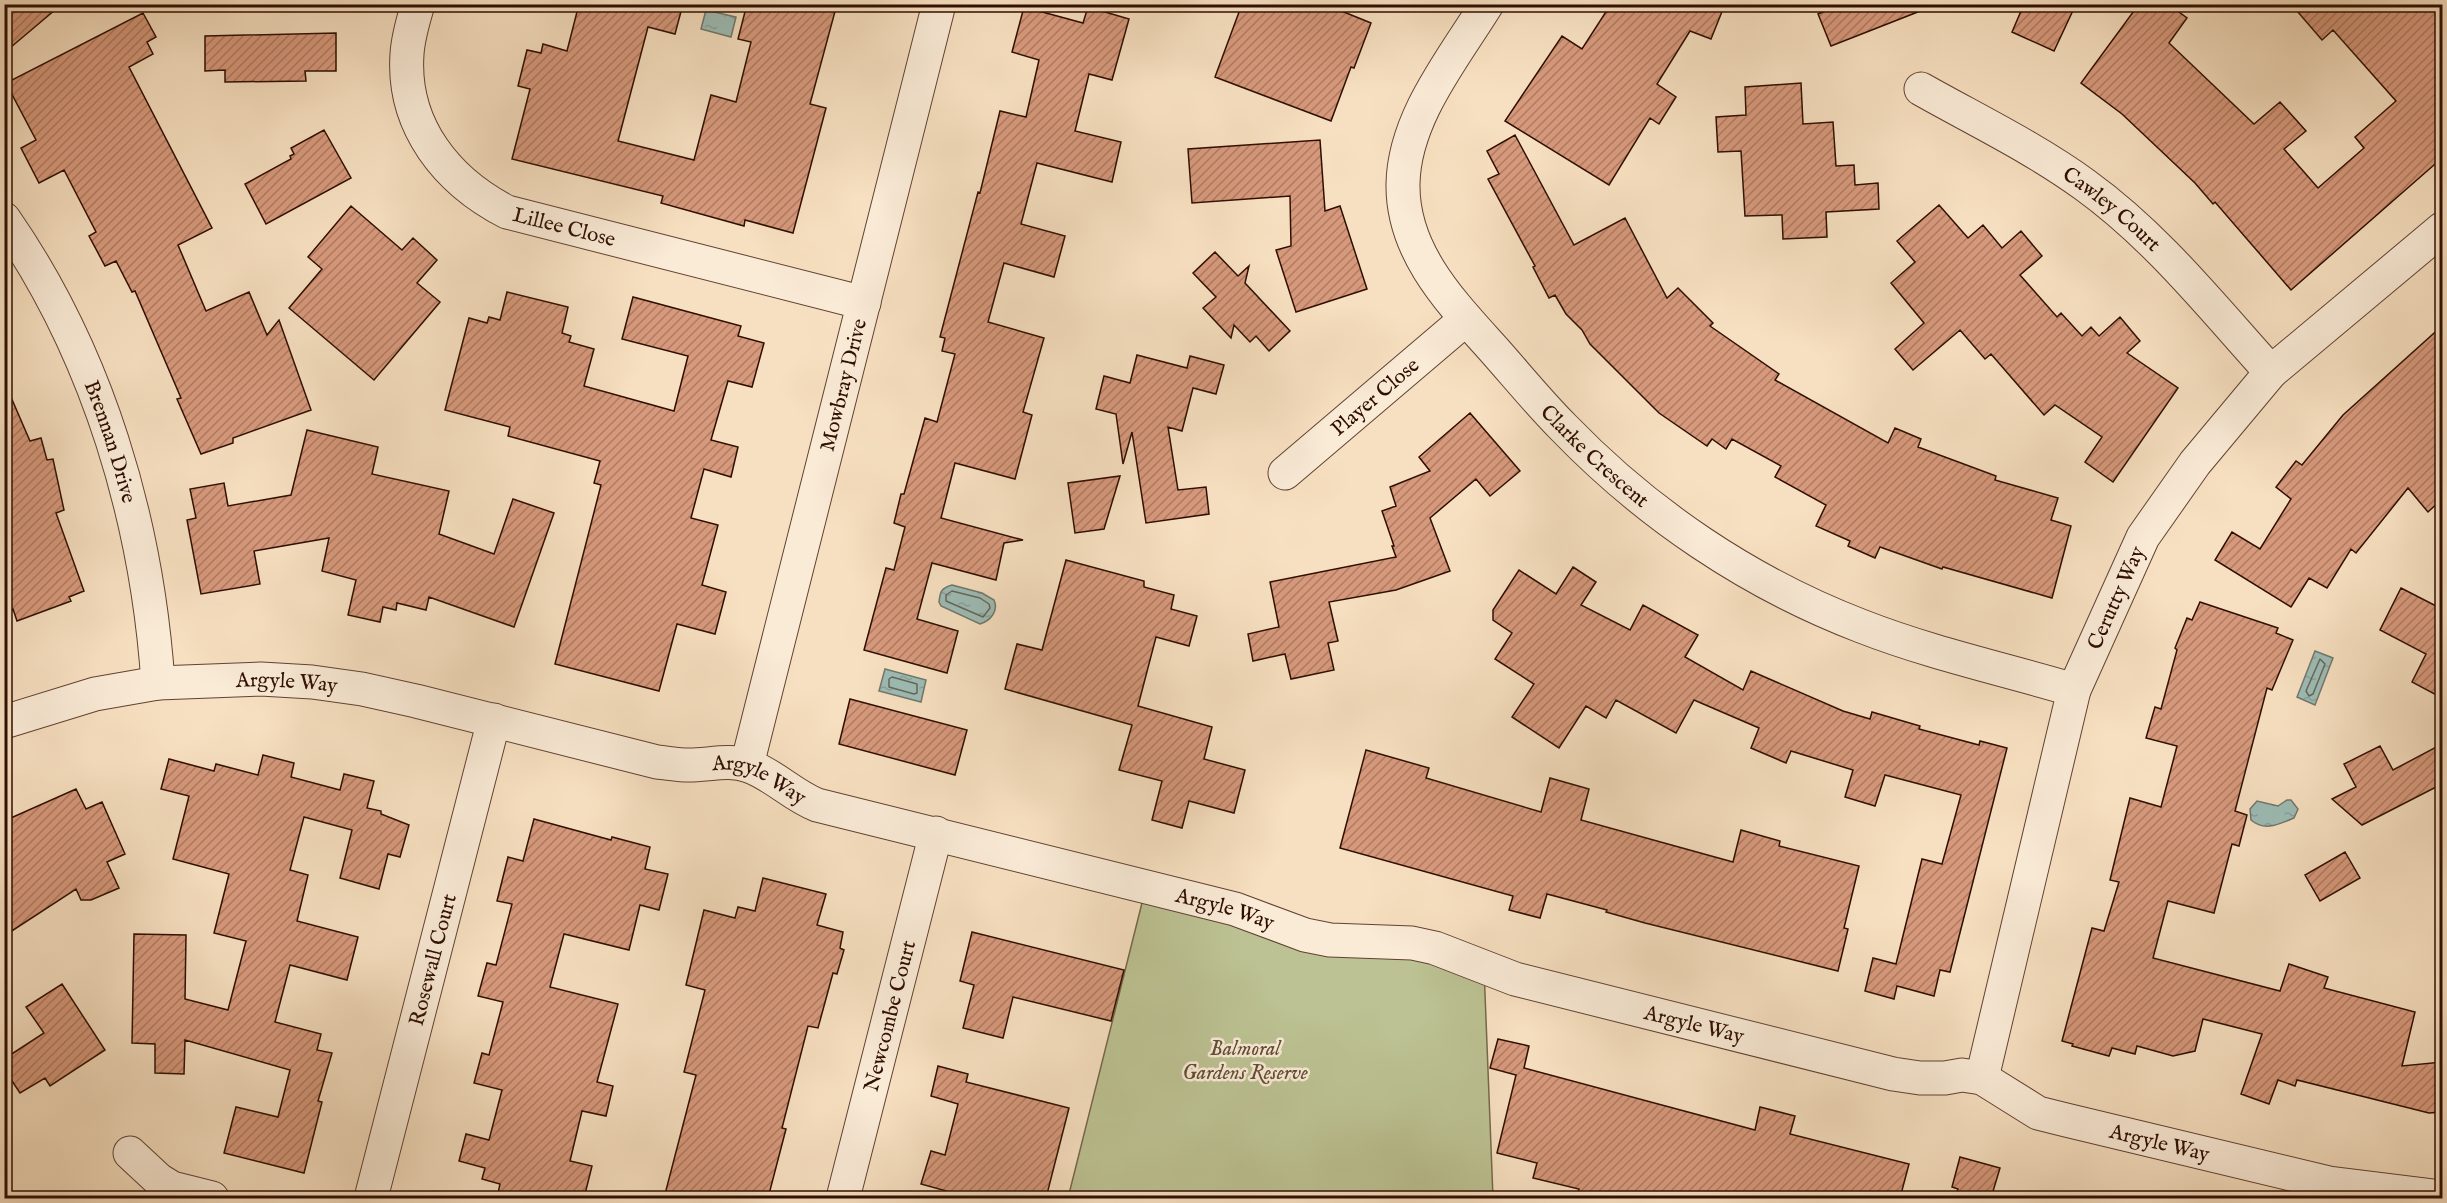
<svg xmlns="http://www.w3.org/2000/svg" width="2447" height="1203" font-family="'IM FELL English',serif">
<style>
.park{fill:#bcc293;stroke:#76684a;stroke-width:1.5}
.water{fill:url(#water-ripples);stroke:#71776e;stroke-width:1.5}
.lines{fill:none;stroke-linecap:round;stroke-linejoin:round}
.shore{stroke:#66665c;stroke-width:1.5}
.building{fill:url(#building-hatch);stroke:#2f0e02;stroke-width:1.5}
.minor-casing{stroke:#614232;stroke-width:35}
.minor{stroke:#faebd7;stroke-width:33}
.labels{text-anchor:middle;stroke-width:5;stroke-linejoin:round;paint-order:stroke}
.street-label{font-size:21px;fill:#2f0e02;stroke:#faebd7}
.park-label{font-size:21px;font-style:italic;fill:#604d35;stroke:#faebd7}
</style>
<defs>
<pattern id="water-ripples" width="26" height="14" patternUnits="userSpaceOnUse" patternTransform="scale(1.5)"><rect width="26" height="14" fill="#9dbdb6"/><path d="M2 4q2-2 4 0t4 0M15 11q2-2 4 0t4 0" fill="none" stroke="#88a19b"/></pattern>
<pattern id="building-hatch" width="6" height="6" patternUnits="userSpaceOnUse" patternTransform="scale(1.5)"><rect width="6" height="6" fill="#d7997c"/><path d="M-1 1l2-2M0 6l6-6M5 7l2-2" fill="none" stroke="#af7b63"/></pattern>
</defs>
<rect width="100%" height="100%" fill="#f7e0c1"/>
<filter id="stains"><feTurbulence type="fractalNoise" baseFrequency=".00333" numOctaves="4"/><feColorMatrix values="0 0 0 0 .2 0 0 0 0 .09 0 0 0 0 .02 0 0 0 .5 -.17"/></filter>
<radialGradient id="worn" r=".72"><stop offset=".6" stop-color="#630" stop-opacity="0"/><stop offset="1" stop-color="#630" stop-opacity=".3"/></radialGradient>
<path class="park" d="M1146,887L1484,968L1493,1198H1068Z"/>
<path class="water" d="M706,10L736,17L731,37L701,29Z
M952,585L982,593L994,600C999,611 990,621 980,624L941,606L939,602C940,592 941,588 952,585Z
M2315,651L2333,658L2315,705L2297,697Z
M885,669L926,680L921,702L879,691Z
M2287,800H2291L2298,809L2294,818C2279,824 2265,832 2251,820L2250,809L2257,801L2278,806Z"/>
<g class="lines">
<path class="shore" d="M952,591L980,598L989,604L990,608L983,617L946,601V595Z
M2320,659L2325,664L2313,694L2309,696L2306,691Z
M892,677L917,684V693L914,694L889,687V679Z"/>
</g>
<path class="building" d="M4,4H62L4,53Z
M579,4H683L675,34L648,27L618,141L694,160L711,95L736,102L751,42L738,39L747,4H837L810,104L826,108L793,233L745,220L744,226L661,203L663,196L512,159L530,89L518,86L527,50L541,53L543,44L567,51Z
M1242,4H1341L1339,10L1371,23L1354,68L1351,67L1331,121L1215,77Z
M1611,4H1725L1711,39L1690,31L1657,84L1676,97L1659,124L1650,118L1609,185L1505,121L1562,36L1582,49Z
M1842,4H1932L1933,6L1831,46L1818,14Z
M2024,4H2076L2054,51L2012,32Z
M2139,4H2168L2187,18L2169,43L2254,124L2280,102L2306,131L2284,149L2318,188L2364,148L2355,137L2396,101L2333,30L2322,40L2291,4H2442V158L2291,290L2215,202L2213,204L2195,183L2122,114L2081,83Z
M1024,7L1083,23L1088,7L1129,19L1112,80L1089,74L1075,131L1121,142L1112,182L1037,163L1021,224L1065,236L1054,277L1004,263L988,322L1044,338L1023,412L1032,415L1015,479L955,463L941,518L1023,540L1004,543L996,580L932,563L917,619L958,631L947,673L864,650L886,568L894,570L905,527L894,523L901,494H904L925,418L937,422L955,354L942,351L945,338L940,337L978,192L980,193L1000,111L1026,117L1039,60L1012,52Z
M143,13L156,37L147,42L153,54L129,67L212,228L178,245L206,311L249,292L267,335L279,320L311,410L233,438V443L201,454L177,399L181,398L135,291L132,292L116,261L105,266L89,236L96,232L64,170L39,183L21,148L36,140L6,83Z
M336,33V71H305L306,81L225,82V70L205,71V36Z
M1801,83L1803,124L1833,122L1836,166L1854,165L1855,185L1878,183L1879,209L1826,212L1827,237L1783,239L1782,215L1745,216L1741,151L1718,152L1716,117L1746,115L1745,87Z
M324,130L351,178L266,224L245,184L291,159L290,156L294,154L291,148Z
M1515,135L1574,245L1625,218L1667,298L1678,288L1713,323L1710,326L1779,374L1775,380L1888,443L1895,428L1921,439L1918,447L1996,476L1995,480L2058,498L2051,520L2071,526L2052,598L1943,567L1942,569L1880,547L1875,558L1848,546L1850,541L1816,526L1826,505L1775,477L1781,466L1732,439L1726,449L1712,439L1707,446L1659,413L1590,344L1582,330L1566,314L1555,295L1549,298L1533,267L1535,266L1488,179L1499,174L1487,151Z
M1320,140L1325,211L1340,206L1367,289L1296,312L1276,250L1291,246L1290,196L1192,203L1188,149Z
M1939,205L1968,238L1983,225L2002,248L2021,231L2042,256L2020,275L2057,317L2061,313L2082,336L2091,327L2099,336L2120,317L2140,341L2127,353L2178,388L2113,482L2085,462L2102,437L2055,405L2044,415L1991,354L1985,359L1960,330L1913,370L1895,349L1924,323L1891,283L1915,262L1897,241Z
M351,206L402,250L413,238L437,260L417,283L440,302L374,380L289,308L322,269L308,257Z
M1215,252L1238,276L1249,266L1245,283L1290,331L1269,351L1256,336L1250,342L1234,325L1231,338L1203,308L1216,297L1193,273Z
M507,292L568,307L562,333L571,336L569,342L594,349L584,386L674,411L688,356L622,339L633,297L741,326L738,336L764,343L752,387L728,381L711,440L738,447L731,477L704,469L691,518L718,525L702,585L726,592L715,634L677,624L659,691L555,664L601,485L594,483L600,461L508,436L510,427L445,410L469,318L487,323L489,317L500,320Z
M2442,326V499L2428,512L2408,488L2356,553L2351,549L2327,588L2309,578L2291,607L2215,560L2232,532L2260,549L2291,499L2276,487L2296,461L2302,465L2343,415Z
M1137,355L1187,368L1190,356L1224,365L1216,394L1193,388L1182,431L1168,427L1178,490L1206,487L1209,514L1146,523L1132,432L1123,464L1116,414L1096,409L1104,376L1130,383Z
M4,381L30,441L41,438L47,460L53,459L64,510L56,513L84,591L69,597L71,601L17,621L13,609L4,613Z
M1470,413L1520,471L1490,496L1476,479L1430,518L1450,571L1396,590L1329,602L1338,641L1328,643L1334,670L1291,679L1285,654L1253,661L1248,634L1279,627L1270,582L1396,557L1392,546H1394L1382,511L1396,506L1390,487L1430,471L1419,457Z
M307,430L378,447L372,474L449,491L439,534L494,554L513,499L554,513L514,627L429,597L426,610L397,603L396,610L383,607L380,622L348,615L356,580L322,571L329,538L254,551L260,584L201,594L187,520L196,518L190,489L224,483L228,506L291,495Z
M1120,476L1104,529L1075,533L1068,483Z
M1066,560L1144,581V587L1174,595L1171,609L1197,616L1189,646L1156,637L1138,706L1212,727L1204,759L1245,770L1234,813L1189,801L1182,828L1152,820L1162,781L1119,770L1132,725L1005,689L1017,644L1042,650Z
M1573,567L1596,582L1581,605L1630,630L1643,605L1698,635L1685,657L1743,690L1751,671L1843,711L1870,719L1872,712L1920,726L1919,729L1979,745L1980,741L2007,748L1950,972L1940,970L1934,996L1897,986L1894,999L1865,991L1873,958L1896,964L1922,859L1942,864L1961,795L1885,775L1875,806L1845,797L1853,770L1791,751L1786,763L1751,748L1759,728L1694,700L1676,733L1616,700L1606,718L1586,706L1559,748L1512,717L1534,684L1495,659L1512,633L1493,620V610L1519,570L1556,594Z
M2401,588L2442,609V698L2412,682L2426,654L2380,630Z
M2200,602L2278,628L2276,633L2293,640L2272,690L2267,688L2235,811L2247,815L2239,846L2232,844L2214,913L2168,901L2153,958L2280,991L2289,964L2328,977L2324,988L2415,1012L2402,1066L2442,1062V1112L2429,1113L2297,1080L2295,1086L2278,1080L2269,1104L2241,1094L2262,1034L2203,1019L2195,1051L2173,1056L2137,1046L2135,1054L2112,1048L2109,1056L2072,1046L2073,1044L2062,1041L2092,928L2104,931L2119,882L2110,880L2130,798L2161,807L2177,746L2146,738L2155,707L2161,709L2177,650L2175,648L2187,618L2192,620Z
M850,699L967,730L955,775L839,744Z
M2442,744V784L2362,825L2332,799L2356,787L2344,764L2380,746L2393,770Z
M1366,750L1429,768L1426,778L1541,812L1550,778L1589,789L1581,820L1733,862L1741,830L1780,841L1779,846L1859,866L1844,928L1848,929L1838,971L1645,923L1606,912L1607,910L1547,894L1540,918L1509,910L1513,896L1340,848Z
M263,755L294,763L291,777L340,790L344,774L374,781L367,808L381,811V814L409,825L400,857L388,854L379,889L340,878L352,830L304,817L290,870L308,875L297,921L358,937L347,980L290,965L275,1022L321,1034L317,1050L332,1053L318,1101L322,1102L304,1173L224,1153L236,1107L278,1117L290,1070L185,1040L184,1074L155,1073V1044L132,1043L134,934L186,935L185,999L228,1010L246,941L214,933L229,874L173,859L189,796L161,789L169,759L214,771L216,764L258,775Z
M76,789L86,809L102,802L125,854L107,862L119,888L91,900H81L76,889L4,936V821Z
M534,819L611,840L612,837L650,847L645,869L668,874L659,910L640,905L629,950L564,934L550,987L618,1004L597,1082L613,1086L606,1116L582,1111L570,1161L592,1166L584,1198H497L500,1184L482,1179L485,1168L459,1161L466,1134L489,1140L502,1090L474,1083L482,1053L489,1055L503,1002L478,996L487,963L496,965L512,904L497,901L508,857L523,861Z
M2345,852L2360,878L2320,901L2305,875Z
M763,878L826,894L817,925L843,932L840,948L844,950L837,974L833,973L818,1028L808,1026L782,1128L786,1129L768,1198H664L696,1075L684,1072L705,990L686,985L704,910L735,918L738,907L755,911Z
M972,932L1124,970L1111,1021L1013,997L1003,1038L963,1028L974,985L960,981Z
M62,984L105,1050L50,1086L45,1078L20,1093L4,1069V1059L44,1033L26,1007Z
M1498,1039L1529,1046L1524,1068L1755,1130L1760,1107L1795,1116L1790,1134L1909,1164L1900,1198H1576L1579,1189L1533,1178L1537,1163L1497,1153L1516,1075L1490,1068Z
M938,1066L968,1074L966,1082L1069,1108L1046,1198H949L950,1192L921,1184L931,1151L945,1155L958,1104L931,1096Z
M1960,1157L2000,1168L1991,1198H1955L1958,1189L1952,1187Z"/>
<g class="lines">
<g class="minor-casing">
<g id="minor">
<path id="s1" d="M418,4C413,21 408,37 407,54C402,126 447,181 507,212L864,303"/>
<path id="s2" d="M1487,4C1453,59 1404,118 1403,184C1402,253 1452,303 1495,351C1518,377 1540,404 1564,428C1647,514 1749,583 1861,626C1930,653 2003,669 2074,690"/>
<path id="s3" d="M1921,89C1974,119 2036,149 2085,185C2157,237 2212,307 2271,372"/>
<path id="s4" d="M4,219C98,354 147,520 158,683"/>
<path id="s5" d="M1285,473L1466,319"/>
<path id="s6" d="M4,722L95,694L158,683L261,679L312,682L362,689L416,701L657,762C668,763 679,765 689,765C709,765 730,759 749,766C774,775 792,795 817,805L1235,909L1305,935L1330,940L1412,943L1435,948L1515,979L1893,1074L1920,1078H1945L1962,1075L1982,1078L2038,1113L2066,1120L2329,1183L2442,1197"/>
<path id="s7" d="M747,765L939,4"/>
<path id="s8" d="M1982,1078L2074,690L2143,537L2195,463L2271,372L2442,229"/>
<path d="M130,1153L159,1180L172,1188L212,1198"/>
<path id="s9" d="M371,1198L494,720"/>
<path id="s10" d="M843,1198L936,833"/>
</g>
</g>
<use href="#minor" class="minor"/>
</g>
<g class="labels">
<g class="street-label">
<text dy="7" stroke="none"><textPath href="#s3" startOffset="226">Cawley Court</textPath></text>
<text dy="7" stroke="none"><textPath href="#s1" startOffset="309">Lillee Close</textPath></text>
<text dy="7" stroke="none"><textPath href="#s7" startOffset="392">Mowbray Drive</textPath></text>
<text dy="7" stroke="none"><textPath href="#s5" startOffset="118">Player Close</textPath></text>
<text dy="7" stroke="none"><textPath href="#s4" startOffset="248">Brennan Drive</textPath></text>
<text dy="7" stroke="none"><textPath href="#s2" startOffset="542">Clarke Crescent</textPath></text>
<text dy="7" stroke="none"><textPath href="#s8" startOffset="500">Cerutty Way</textPath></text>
<text dy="7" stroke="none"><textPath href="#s6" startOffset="288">Argyle Way</textPath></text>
<text dy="7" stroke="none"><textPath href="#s6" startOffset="774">Argyle Way</textPath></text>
<text dy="7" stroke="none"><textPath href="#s6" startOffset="1260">Argyle Way</textPath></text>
<text dy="7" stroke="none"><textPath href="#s9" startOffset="246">Rosewall Court</textPath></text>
<text dy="7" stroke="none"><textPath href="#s10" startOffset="188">Newcombe Court</textPath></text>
<text dy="7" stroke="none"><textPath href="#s6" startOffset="1746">Argyle Way</textPath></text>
<text dy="7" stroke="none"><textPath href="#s6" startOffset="2232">Argyle Way</textPath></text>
</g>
<g class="park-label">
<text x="1245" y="1055">Balmoral<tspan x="1245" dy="24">Gardens Reserve</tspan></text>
</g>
</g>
<rect width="2447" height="1203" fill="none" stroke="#f7e0c1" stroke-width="24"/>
<rect x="6" y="6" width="2435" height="1191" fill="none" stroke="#2f0e02" stroke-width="3"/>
<rect x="12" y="12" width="2423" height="1179" fill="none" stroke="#2f0e02" stroke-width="1.5"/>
<rect width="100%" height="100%" filter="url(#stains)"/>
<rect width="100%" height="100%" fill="url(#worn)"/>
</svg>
